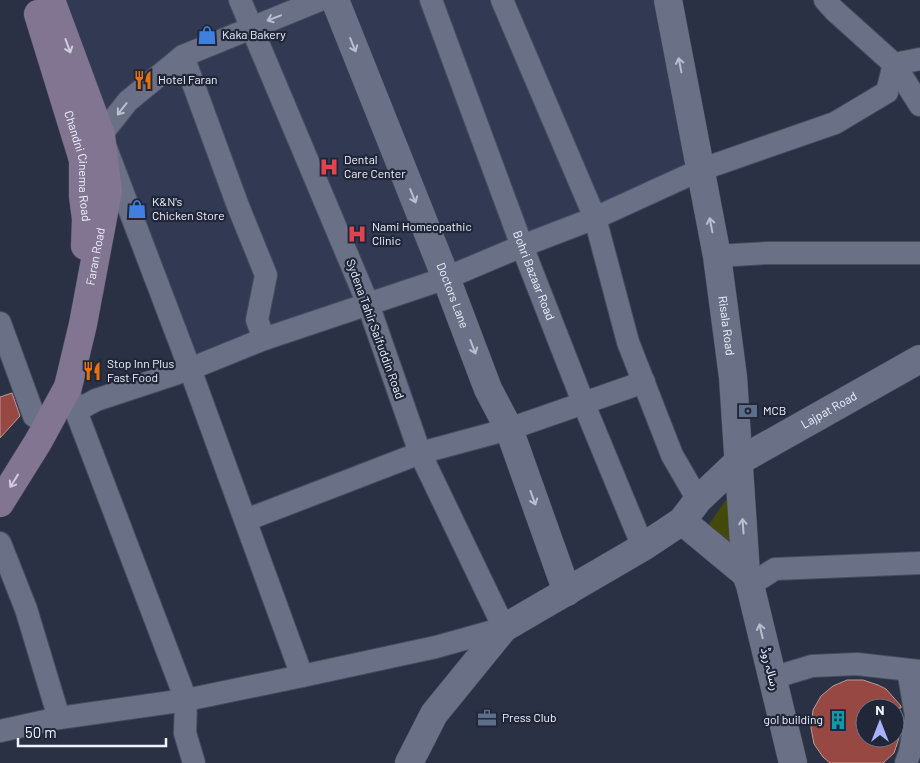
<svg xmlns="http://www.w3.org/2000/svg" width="920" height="763" font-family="Barlow,'Noto Sans Arabic',sans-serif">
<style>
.built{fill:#323a53}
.green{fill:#424909}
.building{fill:#974842;stroke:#ba9c99}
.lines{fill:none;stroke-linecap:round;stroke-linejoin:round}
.minor-casing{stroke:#484c5d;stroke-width:24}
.tertiary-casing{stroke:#484c5d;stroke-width:29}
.secondary-casing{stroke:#484c5d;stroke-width:29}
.minor{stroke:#6a7187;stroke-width:22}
.tertiary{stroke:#6a7187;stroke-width:28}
.secondary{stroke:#827591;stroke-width:28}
.oneway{stroke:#babece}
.oneway2{stroke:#ceccdd}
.labels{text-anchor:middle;stroke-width:4.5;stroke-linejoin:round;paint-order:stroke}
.poi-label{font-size:12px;fill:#eff2fd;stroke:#212739;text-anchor:start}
.street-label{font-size:12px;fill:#eff2fd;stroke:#212739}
</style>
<rect width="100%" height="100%" fill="#2b3144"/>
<path class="built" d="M51,0H669L700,170L190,369Z"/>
<path class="green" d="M730,494L737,549L703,533Z"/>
<path class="building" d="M12,393L20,416L0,438V397Z
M847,680H863L878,685L886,689L901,706V708H865V738H899L894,753L883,763H830L823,757L814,744L811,728L813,710L821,696L833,686Z"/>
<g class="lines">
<g class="minor-casing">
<g id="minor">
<path id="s1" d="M431,0L522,246L583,402L643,547"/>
<path d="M502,0L595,218L628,342L672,455L698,500"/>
<path d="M825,0L834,10L894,64L920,105"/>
<path d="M183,56L238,206L266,275L257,320L264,339"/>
<path d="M717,256L767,253H920"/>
<path d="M0,323L34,416"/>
<path d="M71,398L186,700L185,733L194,763"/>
<path d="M76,411L96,400L190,369L264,339L446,278L522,246L595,218L700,170L835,123L887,92L894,64L920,59"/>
<path d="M246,520L420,453L509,429L644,382"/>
<path d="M0,543L26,609L59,718"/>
<path d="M750,585L775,569L920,563"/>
<path d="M302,676L190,369L101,135L128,101L183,56L320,0"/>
<path d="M772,678L812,666L857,664L920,671"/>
<path d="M0,731L59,718L186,700L302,676L436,647L504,628L420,453L368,304L240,0"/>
<path d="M906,763L910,752L916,716L908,670"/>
</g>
</g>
<g class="tertiary-casing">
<g id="tertiary">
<path id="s2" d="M335,0L446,278L488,389L509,429L567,592"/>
<path id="s3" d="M668,0L717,256L733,377L746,574L750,585L793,763"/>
<path d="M682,521L746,574"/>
<path id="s4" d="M409,763L434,714L504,628L643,547L682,521L698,500L739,461L920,359"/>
</g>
</g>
<g class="secondary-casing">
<g id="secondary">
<path id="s5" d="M38,14L83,160V196L86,219L85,246"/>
<path id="s6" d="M0,503L38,442L68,387L83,324L108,191L101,135L51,0"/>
</g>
</g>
<use href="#minor" class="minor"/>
<use href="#tertiary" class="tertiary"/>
<use href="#secondary" class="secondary"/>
</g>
<defs><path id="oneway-shaft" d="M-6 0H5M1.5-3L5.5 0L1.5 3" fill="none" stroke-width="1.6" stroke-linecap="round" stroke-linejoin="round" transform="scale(1.25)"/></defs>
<g class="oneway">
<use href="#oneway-shaft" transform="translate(274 18) rotate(159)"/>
<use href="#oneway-shaft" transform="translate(353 45) rotate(68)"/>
<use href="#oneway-shaft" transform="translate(680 65) rotate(-101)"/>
<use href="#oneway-shaft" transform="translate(122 109) rotate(128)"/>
<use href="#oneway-shaft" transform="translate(413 196) rotate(68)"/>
<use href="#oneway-shaft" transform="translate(711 225) rotate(-101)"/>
<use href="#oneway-shaft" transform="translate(473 347) rotate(69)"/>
<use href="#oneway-shaft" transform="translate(533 498) rotate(70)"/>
<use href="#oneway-shaft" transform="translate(743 526) rotate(-94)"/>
<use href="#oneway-shaft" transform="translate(761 631) rotate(-103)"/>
</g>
<g class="oneway2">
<use href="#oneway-shaft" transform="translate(68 46) rotate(70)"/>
<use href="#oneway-shaft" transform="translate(14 481) rotate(122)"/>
</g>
<defs>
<g id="shop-bare" transform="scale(1.5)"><path d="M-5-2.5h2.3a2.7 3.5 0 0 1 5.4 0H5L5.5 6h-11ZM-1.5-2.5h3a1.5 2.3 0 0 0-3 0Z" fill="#3f7fe0" stroke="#212739" stroke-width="2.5" paint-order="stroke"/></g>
<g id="restaurant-bare" transform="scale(1.5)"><path d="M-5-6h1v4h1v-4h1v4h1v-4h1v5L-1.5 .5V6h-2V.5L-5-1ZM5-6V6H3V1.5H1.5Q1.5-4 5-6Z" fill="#e8710a" stroke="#212739" stroke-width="2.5" paint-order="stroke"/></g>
<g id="hospital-bare" transform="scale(1.5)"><path d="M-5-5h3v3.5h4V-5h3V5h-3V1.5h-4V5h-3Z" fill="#e0444e" stroke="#212739" stroke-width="2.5" paint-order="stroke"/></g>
<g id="bank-bare" transform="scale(1.5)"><path d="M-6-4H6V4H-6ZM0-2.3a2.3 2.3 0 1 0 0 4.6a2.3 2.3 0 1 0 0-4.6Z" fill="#5c6f8a" stroke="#212739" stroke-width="2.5" paint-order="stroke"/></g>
<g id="office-bare" transform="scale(1.5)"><path d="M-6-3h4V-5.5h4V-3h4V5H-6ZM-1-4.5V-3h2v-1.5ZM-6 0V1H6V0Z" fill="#5c6f8a" stroke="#212739" stroke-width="2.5" paint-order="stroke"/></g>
<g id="building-bare" transform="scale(1.5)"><path d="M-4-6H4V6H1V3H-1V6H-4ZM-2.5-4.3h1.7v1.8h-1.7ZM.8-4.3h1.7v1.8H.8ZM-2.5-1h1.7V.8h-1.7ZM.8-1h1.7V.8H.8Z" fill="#0f9aa8" stroke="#212739" stroke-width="2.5" paint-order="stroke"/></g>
</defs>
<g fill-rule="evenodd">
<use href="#shop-bare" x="207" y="35"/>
<use href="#restaurant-bare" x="143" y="80"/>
<use href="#hospital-bare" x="329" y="167"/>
<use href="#shop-bare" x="137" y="209"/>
<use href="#hospital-bare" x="357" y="234"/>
<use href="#restaurant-bare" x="92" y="371"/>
<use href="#bank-bare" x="748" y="411"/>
<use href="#office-bare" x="487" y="718"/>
<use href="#building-bare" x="838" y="720"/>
</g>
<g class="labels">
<g class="poi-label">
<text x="222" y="39">Kaka Bakery</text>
<text x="158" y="84">Hotel Faran</text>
<text x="344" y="164">Dental<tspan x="344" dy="14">Care Center</tspan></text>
<text x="152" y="206">K&amp;N's<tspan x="152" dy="14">Chicken Store</tspan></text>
<text x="372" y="231">Nami Homeopathic<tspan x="372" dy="14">Clinic</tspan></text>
<text x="107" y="368">Stop Inn Plus<tspan x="107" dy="14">Fast Food</tspan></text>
<text x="763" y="415">MCB</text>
<text x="502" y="722">Press Club</text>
<text x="823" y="724" text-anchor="end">gol building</text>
</g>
<g class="street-label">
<text dy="4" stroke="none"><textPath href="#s5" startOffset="158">Chandni Cinema Road</textPath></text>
<text dy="4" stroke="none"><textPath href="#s6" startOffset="268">Faran Road</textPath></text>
<text dy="4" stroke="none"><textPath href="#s1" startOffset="294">Bohri Bazaar Road</textPath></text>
<text dy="4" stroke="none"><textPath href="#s2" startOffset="318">Doctors Lane</textPath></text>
<text dy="4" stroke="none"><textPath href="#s3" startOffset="331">Risala Road</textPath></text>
<text transform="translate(375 329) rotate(70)" y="4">Sydena Tahir Saifuddin Road</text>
<text dy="4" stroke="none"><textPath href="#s4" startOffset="560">Lajpat Road</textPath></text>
<text transform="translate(770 669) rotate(76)" y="4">رسالہ روڈ</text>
</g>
</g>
<g transform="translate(880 723)"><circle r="24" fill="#212739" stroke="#737887"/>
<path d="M0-4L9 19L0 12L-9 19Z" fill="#a7b1fc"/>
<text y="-8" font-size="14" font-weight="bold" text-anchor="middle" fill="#eff2fd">N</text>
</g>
<path d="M18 738v8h148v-8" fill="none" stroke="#eff2fd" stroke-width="2.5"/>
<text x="25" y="738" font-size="15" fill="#eff2fd" stroke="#212739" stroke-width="4" paint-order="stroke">50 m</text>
</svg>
